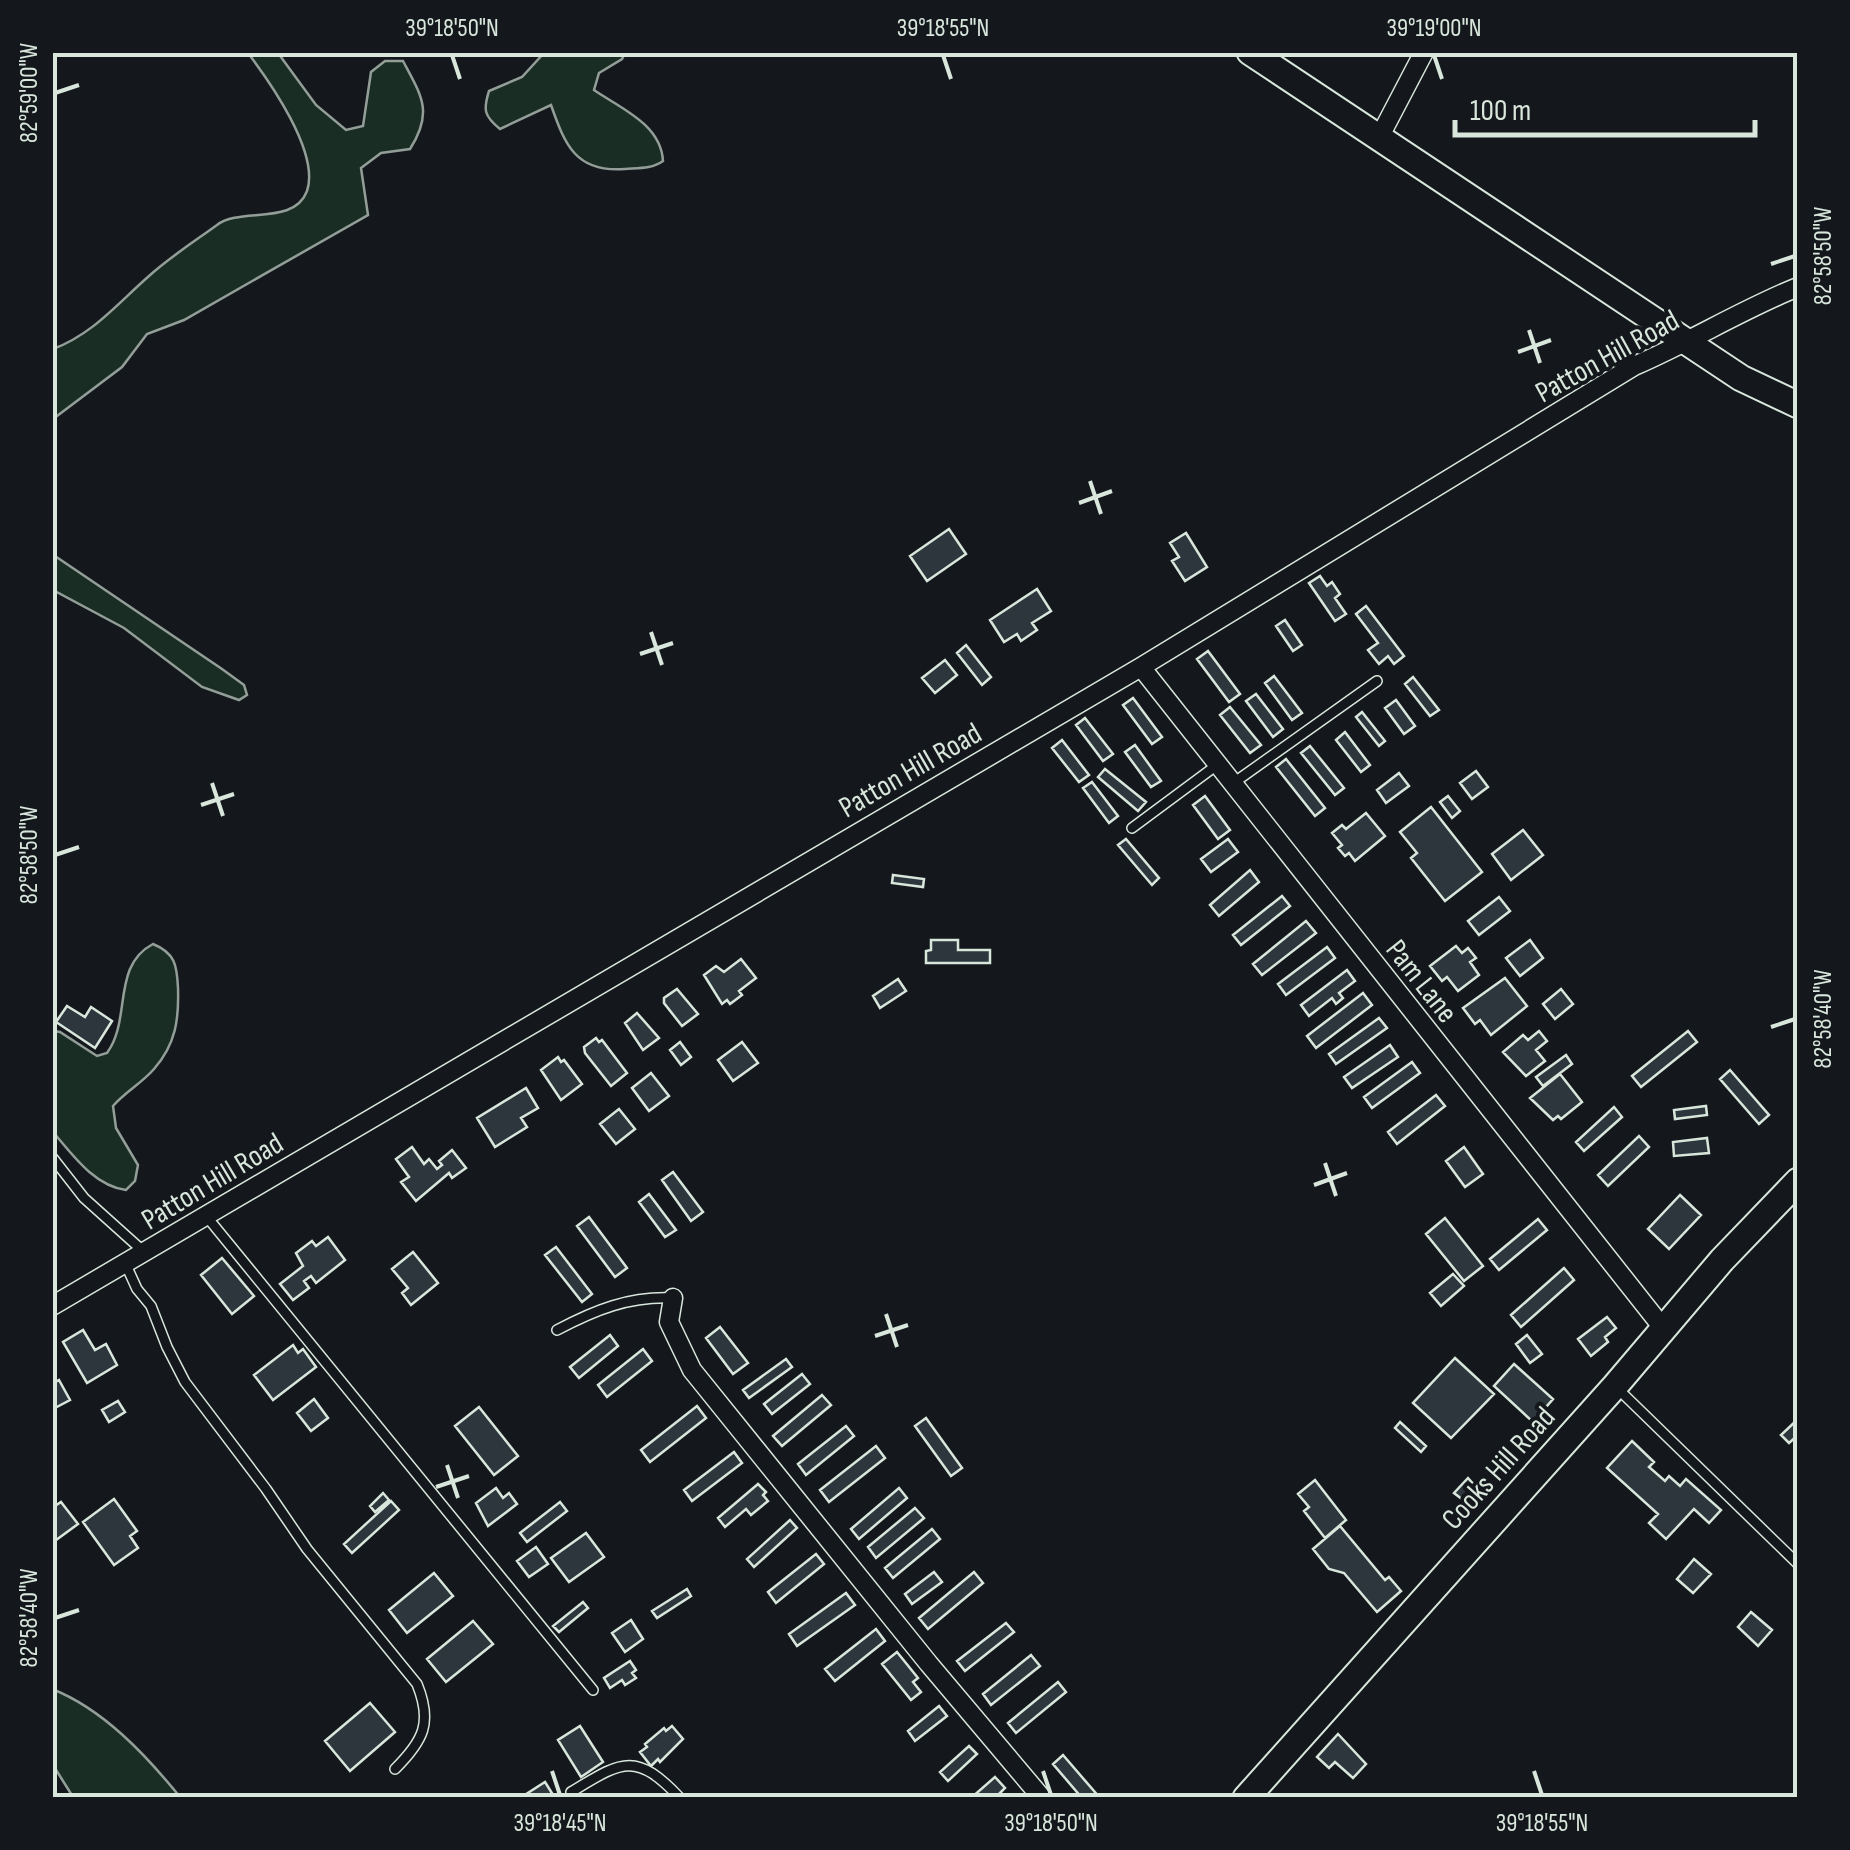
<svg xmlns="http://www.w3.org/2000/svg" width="1850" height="1850" font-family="'Sofia Sans Condensed',sans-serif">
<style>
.green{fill:#1a2d24;stroke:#939e99;stroke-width:2.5}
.building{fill:#2c363c;stroke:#d8e6dc;stroke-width:2.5}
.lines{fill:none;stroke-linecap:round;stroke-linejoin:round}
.lane-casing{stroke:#d8e6dc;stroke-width:12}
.street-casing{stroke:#d8e6dc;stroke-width:21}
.secondary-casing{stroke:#d8e6dc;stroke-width:29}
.lane{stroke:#14181c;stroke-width:9}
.street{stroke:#14181c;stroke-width:18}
.secondary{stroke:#14181c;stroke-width:25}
.ticks{fill:none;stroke:#d8e6dc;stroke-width:4}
.labels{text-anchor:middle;stroke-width:8;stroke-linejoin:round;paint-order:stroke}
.street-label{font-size:30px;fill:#d8e6dc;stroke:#14181c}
.neatline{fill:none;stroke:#d8e6dc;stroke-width:4}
.ticks-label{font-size:25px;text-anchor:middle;fill:#d8e6dc}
</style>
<rect width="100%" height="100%" fill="#14181c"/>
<path class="green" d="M248,53H278L316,105L346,130L363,126L371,72L385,61H403C421,95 434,112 410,149L381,153L361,168L368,215L184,320L147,334L122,367L53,419V349C93,334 117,304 149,276C170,257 195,241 217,225C240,207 294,226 307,191C320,153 270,82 248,53Z
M544,53H625L622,59L599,73L594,90C620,108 661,124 663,161C652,169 639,168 625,169C576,173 565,145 551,105L500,129C484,116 483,110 489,91L522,77Z
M52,554L222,669L244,685L247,695L239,700L202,687L124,628L53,590Z
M153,944C175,953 177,965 178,988C179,1019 176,1044 154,1069C142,1083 125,1092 113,1106L116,1128L138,1165L135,1181L126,1190C94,1186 72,1154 53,1132V1031L60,1032L97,1056L107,1053C132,1019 111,966 153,944Z
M52,1689C103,1709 146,1755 180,1797H73L53,1765Z"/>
<path class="building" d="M949,529L966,554L927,581L910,556Z
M1186,533L1207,567L1185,581L1172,561L1179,557L1170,543Z
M1320,576L1327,586L1332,582L1340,594L1335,598L1346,614L1335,621L1309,583Z
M1037,589L1051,611L1032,623L1037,630L1021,641L1017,634L1004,642L990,620Z
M1366,606L1404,656L1394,664L1388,656L1379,664L1368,650L1378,643L1356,614Z
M1285,620L1302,645L1293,651L1276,626Z
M966,645L991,677L982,685L957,653Z
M1208,651L1240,694L1229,702L1197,659Z
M945,660L957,675L935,693L922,678Z
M1274,676L1302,713L1292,720L1265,683Z
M1413,677L1439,710L1430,716L1405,684Z
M1256,694L1283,729L1273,737L1246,701Z
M1133,698L1162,737L1152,744L1123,705Z
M1396,700L1415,726L1404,734L1385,708Z
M1230,707L1261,745L1250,753L1220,715Z
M1362,712L1385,741L1379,746L1356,717Z
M1085,718L1113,754L1103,761L1076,725Z
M1345,732L1370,765L1361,772L1336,740Z
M1062,740L1089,775L1079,782L1052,748Z
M1135,745L1161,781L1151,787L1125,752Z
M1310,746L1344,788L1335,795L1301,753Z
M1286,759L1325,808L1315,816L1276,767Z
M1105,769L1146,802L1138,811L1098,777Z
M1476,771L1488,787L1472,799L1460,783Z
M1399,773L1409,786L1386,803L1377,790Z
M1092,782L1118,816L1109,823L1083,788Z
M1205,796L1230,830L1218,839L1193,805Z
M1448,796L1460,811L1452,818L1440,802Z
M1431,807L1482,872L1445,901L1411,858L1417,853L1400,832Z
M1366,813L1385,836L1355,861L1349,853L1345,856L1338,848L1342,845L1332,833L1342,825L1346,829Z
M1523,830L1543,855L1511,880L1492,854Z
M1126,839L1159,878L1152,885L1118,845Z
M1228,839L1238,852L1211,872L1201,859Z
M1250,870L1259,882L1219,916L1210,905Z
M893,875L924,879L923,887L892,883Z
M1282,896L1290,906L1241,945L1233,935Z
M1499,897L1510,911L1479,935L1468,921Z
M1306,921L1316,933L1262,975L1253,964Z
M931,940H958V950H990V963H926V951L931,950Z
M1530,940L1543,958L1520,976L1506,958Z
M1456,946L1462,953L1468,948L1476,958L1470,962L1479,975L1458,991L1447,977L1442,981L1430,966Z
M1327,947L1335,958L1286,995L1278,984Z
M741,959L756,978L739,991L742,995L730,1004L727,1000L722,1004L704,975L716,966L724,972Z
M1347,970L1355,981L1339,993L1343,998L1336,1004L1332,998L1309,1016L1301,1005Z
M1505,978L1527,1006L1491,1035L1480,1020L1475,1024L1463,1008Z
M898,979L906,991L880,1008L873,996Z
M677,989L698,1014L682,1026L664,1003V998Z
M1561,989L1573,1004L1555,1019L1543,1004Z
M1363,993L1372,1005L1316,1048L1307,1036Z
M67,1006L85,1017L91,1007L112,1021L95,1048L56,1022Z
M637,1013L659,1038L643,1050L625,1023Z
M1379,1018L1387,1028L1336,1064L1329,1054Z
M1539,1031L1547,1041L1536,1050L1545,1061L1526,1076L1503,1052L1523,1035L1528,1040Z
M1688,1031L1697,1042L1641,1087L1632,1076Z
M596,1038L599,1042L602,1040L627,1073L611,1086L585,1053L584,1047Z
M680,1042L691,1057L681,1065L670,1050Z
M742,1042L758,1063L733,1081L718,1060Z
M1390,1045L1398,1057L1352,1088L1344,1077Z
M1566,1055L1572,1064L1543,1086L1536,1077Z
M558,1057L561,1062L564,1060L582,1084L561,1100L541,1070Z
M1412,1062L1420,1073L1372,1108L1364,1097Z
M1730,1070L1769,1115L1759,1124L1720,1079Z
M651,1073L669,1096L649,1111L632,1088Z
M1560,1074L1582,1102L1561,1119L1558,1116L1553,1120L1530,1098Z
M526,1088L538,1108L521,1118L527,1127L495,1147L477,1118Z
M1436,1095L1445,1106L1397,1144L1388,1132Z
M1706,1106L1707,1115L1675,1119L1674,1110Z
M1614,1107L1622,1117L1584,1151L1576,1142Z
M619,1109L635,1129L616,1144L600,1124Z
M1639,1136L1649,1147L1608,1186L1598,1175Z
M1707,1138L1709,1153L1674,1156L1673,1142Z
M412,1147L424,1164L429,1159L437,1169L442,1165L439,1161L452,1150L466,1168L452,1178L449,1173L416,1201L401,1182L409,1177L396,1159Z
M1464,1147L1483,1174L1465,1187L1446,1161Z
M673,1172L703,1212L691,1221L662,1180Z
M649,1194L676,1230L665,1237L639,1202Z
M1680,1195L1701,1215L1669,1249L1648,1229Z
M589,1217L627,1268L615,1277L577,1226Z
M1445,1218L1483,1266L1464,1281L1426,1234Z
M1538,1219L1547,1230L1499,1270L1490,1259Z
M328,1237L345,1260L316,1283L311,1276L304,1281L309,1288L293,1300L280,1284L303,1266L296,1253L312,1241L316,1246Z
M556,1247L592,1294L582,1302L545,1255Z
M413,1252L438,1283L411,1305L402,1293L408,1288L392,1269Z
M222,1258L254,1296L232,1314L201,1275Z
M1564,1268L1574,1280L1521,1327L1511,1315Z
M1453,1274L1464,1286L1441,1306L1430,1293Z
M1607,1317L1616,1328L1605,1337L1608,1342L1591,1356L1578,1339Z
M720,1327L748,1363L733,1374L706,1338Z
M83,1330L95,1350L106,1344L117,1365L87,1383L63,1342Z
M610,1335L618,1346L579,1378L570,1367Z
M1527,1335L1542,1354L1530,1363L1516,1344Z
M293,1345L298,1353L303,1349L316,1367L273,1400L254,1375Z
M643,1349L652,1361L607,1397L598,1385Z
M1455,1358L1494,1394L1451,1438L1413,1403Z
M786,1359L792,1367L749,1398L743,1390Z
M1514,1364L1553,1399L1533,1422L1494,1386Z
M802,1374L810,1384L772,1414L764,1404Z
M59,1380L70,1400L53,1409L52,1384Z
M822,1395L831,1405L782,1446L773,1436Z
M314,1399L328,1418L311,1431L297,1413Z
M118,1401L125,1412L109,1422L102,1410Z
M697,1406L706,1418L650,1462L641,1450Z
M479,1407L518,1456L494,1475L455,1426Z
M926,1418L962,1468L951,1476L915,1426Z
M1798,1419V1435L1789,1443L1781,1435Z
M1400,1422L1426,1446L1421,1452L1395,1428Z
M846,1426L854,1436L806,1475L798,1464Z
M1632,1441L1654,1462L1649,1467L1665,1481L1669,1476L1680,1486L1686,1479L1721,1510L1709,1523L1694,1509L1666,1539L1649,1523L1658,1514L1607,1468Z
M876,1446L885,1458L829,1502L820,1490Z
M734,1452L742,1463L692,1501L684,1490Z
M1468,1478L1485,1497L1475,1509L1454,1493Z
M1315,1480L1346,1520L1325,1538L1304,1511L1309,1507L1298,1494Z
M758,1484L766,1492L763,1495L768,1501L751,1515L746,1509L725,1527L718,1518Z
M496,1488L503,1498L509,1493L517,1504L488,1526L476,1503Z
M899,1488L907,1498L859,1539L851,1529Z
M383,1493L389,1500L375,1512L370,1506Z
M114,1499L137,1531L130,1536L138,1548L114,1565L83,1522Z
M391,1501L399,1510L352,1553L344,1544Z
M61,1502L78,1524L52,1543V1508Z
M560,1502L567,1511L527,1542L520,1533Z
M915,1508L924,1518L876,1558L868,1547Z
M790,1520L797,1528L754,1567L747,1559Z
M1340,1526L1385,1580L1389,1577L1401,1591L1377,1612L1344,1573L1329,1569L1313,1549Z
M932,1529L940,1539L893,1578L885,1568Z
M586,1533L604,1557L569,1582L551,1558Z
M536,1547L548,1564L529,1577L517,1561Z
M816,1554L824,1564L776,1603L768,1592Z
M1694,1559L1711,1574L1693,1593L1677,1579Z
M934,1572L942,1582L912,1604L905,1594Z
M974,1572L983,1583L928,1629L919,1618Z
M434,1573L453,1596L407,1633L389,1610Z
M687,1589L691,1596L657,1618L652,1611Z
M846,1593L855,1605L797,1646L789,1634Z
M583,1602L588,1608L559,1632L553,1626Z
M1751,1612L1772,1630L1758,1646L1738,1627Z
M631,1620L643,1639L625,1652L612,1633Z
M473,1621L493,1644L446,1682L427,1659Z
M1006,1623L1014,1632L965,1671L957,1661Z
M876,1629L885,1641L835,1681L825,1669Z
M897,1652L918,1678L913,1682L921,1692L911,1700L882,1664Z
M1031,1655L1040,1666L991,1705L983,1694Z
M630,1661L636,1670L632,1673L636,1678L625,1685L622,1680L610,1688L604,1678Z
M1058,1682L1066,1692L1016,1733L1008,1723Z
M370,1703L395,1732L350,1771L325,1741Z
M939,1706L947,1716L915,1741L908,1731Z
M580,1726L603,1762L581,1777L558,1740Z
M672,1726L683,1739L660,1762L658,1759L651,1766L640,1752L647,1747L645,1744L664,1728L666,1731Z
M1338,1734L1366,1764L1353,1778L1335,1762L1329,1768L1317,1757Z
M969,1746L977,1754L948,1781L940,1772Z
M1063,1755L1100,1798H1082L1053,1764Z
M995,1777L1005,1788L998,1795L1000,1798H971Z
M545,1782L555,1798H520Z"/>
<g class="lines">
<g class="lane-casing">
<path id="lane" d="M1232,784L1377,681
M1132,828L1217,765
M52,1157L84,1198L143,1251
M207,1217L593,1690
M126,1265L137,1289L151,1306L167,1347L185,1382L266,1489L307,1549L417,1684C433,1723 423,1741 395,1769
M557,1330C595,1310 629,1296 673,1298
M1617,1388L1798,1564
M571,1792C621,1762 635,1750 680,1798
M52,1797L53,1798"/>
</g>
<g class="street-casing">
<path id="street" d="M1380,136L1424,52
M1141,667L1663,1328
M673,1298L669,1322L692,1370L929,1664L1042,1798
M52,1306L1141,667L1634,366C1690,342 1741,310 1798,287"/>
</g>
<g class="secondary-casing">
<path id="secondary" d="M1250,52L1741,378L1798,405
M1246,1798L1615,1386L1722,1260L1798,1181"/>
</g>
<use href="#lane" class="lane"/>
<use href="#street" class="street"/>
<use href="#secondary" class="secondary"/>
</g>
<path class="ticks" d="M452,55L460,79M943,55L951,79M1434,55L1442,79M55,93L79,85M1771,264L1795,256M1529,330L1540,363M1518,352L1551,340M1090,481L1101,514M1079,503L1112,491M651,632L662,665M640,654L673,643M212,783L223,816M201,805L234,794M55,855L79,847M1771,1027L1795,1019M1325,1163L1336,1196M1314,1185L1347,1173M886,1314L897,1347M875,1336L908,1325M447,1465L458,1498M436,1487L469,1476M55,1618L79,1610M552,1771L560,1795M1043,1771L1051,1795M1534,1771L1542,1795"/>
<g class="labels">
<g class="street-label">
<text transform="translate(1607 356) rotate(-29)" y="10">Patton Hill Road</text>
<text transform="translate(910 770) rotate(-30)" y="10">Patton Hill Road</text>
<text transform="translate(1422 981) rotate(52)" y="10">Pam Lane</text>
<text transform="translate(212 1181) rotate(-31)" y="10">Patton Hill Road</text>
<text transform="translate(1498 1468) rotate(-48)" y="10">Cooks Hill Road</text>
</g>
</g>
<rect width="1850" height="1850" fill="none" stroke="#14181c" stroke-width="110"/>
<path d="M1455 120v15h300v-15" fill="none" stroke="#d8e6dc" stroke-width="5"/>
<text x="1470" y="120" font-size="30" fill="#d8e6dc" stroke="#14181c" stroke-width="8" paint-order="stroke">100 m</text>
<rect x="55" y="55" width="1740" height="1740" class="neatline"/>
<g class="ticks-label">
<text x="452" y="36">39°18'50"N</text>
<text x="943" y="36">39°18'55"N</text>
<text x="1434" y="36">39°19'00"N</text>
<text transform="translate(28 93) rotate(-90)" y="9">82°59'00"W</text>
<text transform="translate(1822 256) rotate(-90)" y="9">82°58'50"W</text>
<text transform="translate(28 855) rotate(-90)" y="9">82°58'50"W</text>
<text transform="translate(1822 1019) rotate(-90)" y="9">82°58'40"W</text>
<text transform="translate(28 1618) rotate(-90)" y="9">82°58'40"W</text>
<text x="560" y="1831">39°18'45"N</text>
<text x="1051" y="1831">39°18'50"N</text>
<text x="1542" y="1831">39°18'55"N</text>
</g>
</svg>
